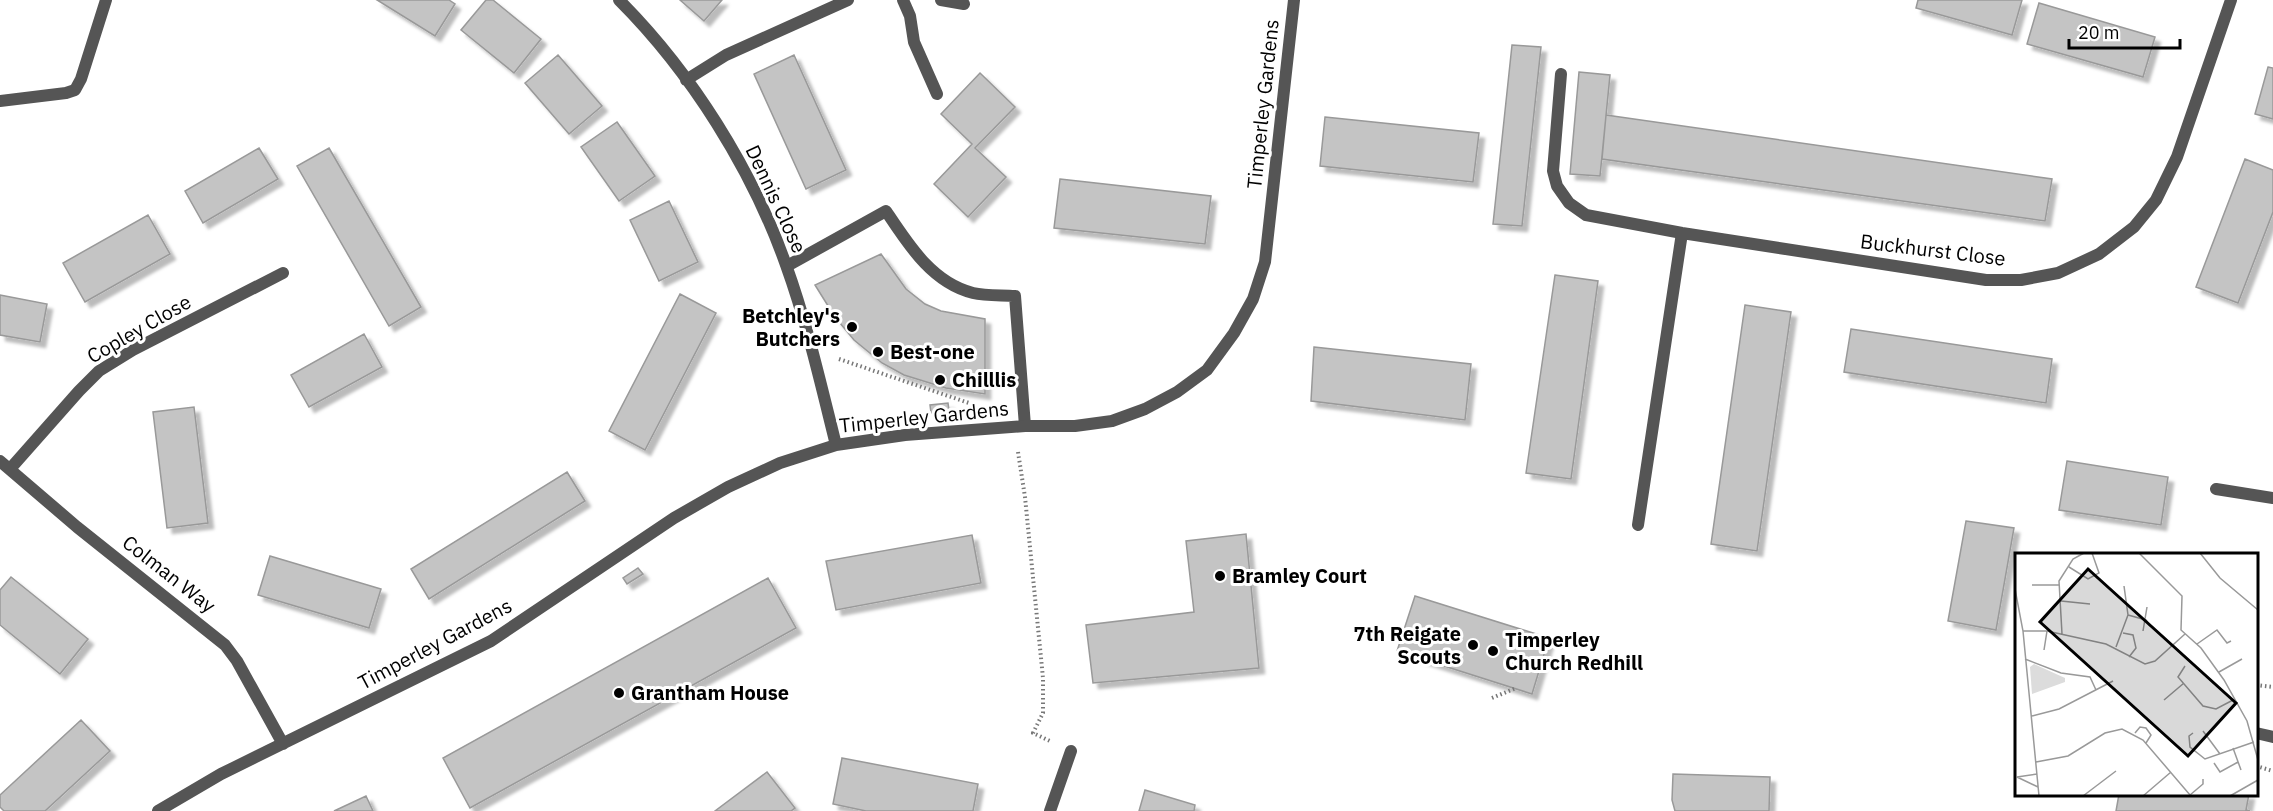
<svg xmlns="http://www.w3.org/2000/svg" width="2273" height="811" font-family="'IBM Plex Sans',sans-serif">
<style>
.building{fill:#c4c4c4;stroke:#999;stroke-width:1.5;filter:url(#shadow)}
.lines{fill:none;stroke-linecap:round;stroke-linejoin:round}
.path{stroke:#777;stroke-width:4;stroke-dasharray:1.5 3;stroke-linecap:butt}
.service{stroke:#555;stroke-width:12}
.minor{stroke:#555;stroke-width:12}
.poi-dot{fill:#000;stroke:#fff;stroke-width:2}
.labels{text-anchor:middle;stroke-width:6;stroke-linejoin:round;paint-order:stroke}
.street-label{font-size:20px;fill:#000;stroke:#fff}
.poi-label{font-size:20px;font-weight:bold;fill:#000;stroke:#fff;text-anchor:start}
.inset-road{fill:none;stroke:#999;stroke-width:1.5}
.view{fill:#000;fill-opacity:0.15;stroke:#000;stroke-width:3}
.inset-edge{fill:none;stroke:#000;stroke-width:3}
</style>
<defs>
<filter id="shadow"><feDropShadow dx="5.5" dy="5.5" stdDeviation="1.5" flood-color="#0004"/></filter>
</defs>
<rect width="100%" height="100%" fill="#fff"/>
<path class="building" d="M377,0H449L455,4L435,36Z
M486,0H493L541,39L514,73L461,30Z
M680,0H722L704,21Z
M1918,0H2022L2012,35L1916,8Z
M2039,3L2155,37L2143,77L2027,44Z
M1512,45L1541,47L1522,226L1493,224Z
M558,55L602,106L569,134L525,83Z
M794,55L846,170L806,189L754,74Z
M2268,67L2273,68V119L2255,114Z
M1579,72L1610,75L1600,176L1570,174Z
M980,73L1015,107L975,148L1006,177L968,217L934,184L972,144L941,114Z
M1606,115L2052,179L2045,221L1602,159Z
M1325,117L1479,133L1473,182L1320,166Z
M617,122L655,176L619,201L581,147Z
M259,148L278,179L203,223L185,191Z
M329,148L421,307L389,326L297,166Z
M2245,159L2273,170V212L2238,303L2196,287Z
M1060,179L1211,196L1205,244L1054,228Z
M669,201L698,262L659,281L630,220Z
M148,215L170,254L85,302L63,263Z
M881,254L906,289L925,304L941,311L985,319V394L946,388L904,375L882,363L854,340L835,317L815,285Z
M1555,275L1598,281L1571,479L1526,473Z
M680,294L716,313L645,450L609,431Z
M0,295L47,304L40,342L0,335Z
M1745,305L1791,312L1757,551L1711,544Z
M1851,329L2052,359L2046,403L1844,372Z
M364,334L382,367L309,407L291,375Z
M1314,347L1471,364L1465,420L1311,401Z
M948,403L949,410L931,413L930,405Z
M194,407L208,523L167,528L153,412Z
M2067,461L2168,477L2161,525L2059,510Z
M567,472L585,501L429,599L411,569Z
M1966,521L2014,528L1996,630L1948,621Z
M1246,534L1259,668L1093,683L1086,625L1194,612L1186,541Z
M972,535L981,583L836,610L826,561Z
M270,556L381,589L369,628L258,595Z
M638,568L643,574L627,584L623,578Z
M11,577L88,639L60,674L0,625V590Z
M768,578L796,628L470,808L443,758Z
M1415,596L1549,638L1532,694L1397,651Z
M81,720L110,751L45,811H4L0,807V795Z
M842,758L978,784L973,811H866L833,804Z
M767,772L795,808L791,811H715Z
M1673,774L1770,777L1769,811H1675L1672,800Z
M1145,790L1195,805L1194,811H1139Z
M2119,794H2249L2246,810L2250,811H2116Z
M366,796L373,811H334Z"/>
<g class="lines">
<path class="path" d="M839,359L972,404
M1018,452L1025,497L1043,678V713L1033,733L1050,741
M2256,685L2273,687
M1492,698L1516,688
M2256,766L2273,771"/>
<path class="service" d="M0,101L66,93L75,90L81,79L106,0
M787,266L886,211C908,244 932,283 973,293C986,296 1002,295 1015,296L1025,426"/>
<path class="minor" d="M619,0C691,72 752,169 786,265C807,323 821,385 836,445
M903,0L910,16L914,42L937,94
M941,0L964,4
M1561,74L1553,171L1557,186L1569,203L1586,215L1682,233L1986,280H2021L2058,273L2099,254L2134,227L2156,200L2177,157L2231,0
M686,80L726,55L848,0
M0,461L77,527L225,645L237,661L283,744
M10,469L79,391L99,371L133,350L283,273
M2216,489L2273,498
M1638,525L1682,233
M2256,733L2273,737
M158,811L221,774L491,641L674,518L728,487L780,463L836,445L905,435L1025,426H1075L1112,421L1145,409L1177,392L1207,370L1234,333L1253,299L1265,262L1294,0
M1050,811L1071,751"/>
</g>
<g class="poi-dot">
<circle cx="852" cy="327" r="6"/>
<circle cx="878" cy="352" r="6"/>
<circle cx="940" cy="380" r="6"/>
<circle cx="1220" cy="576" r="6"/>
<circle cx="1473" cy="645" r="6"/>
<circle cx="1493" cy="651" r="6"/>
<circle cx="619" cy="693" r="6"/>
</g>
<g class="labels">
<g class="street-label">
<text transform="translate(1263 104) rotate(-84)" y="7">Timperley Gardens</text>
<text transform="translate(776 199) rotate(65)" y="7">Dennis Close</text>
<text transform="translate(1933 250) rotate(7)" y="7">Buckhurst Close</text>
<text transform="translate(139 329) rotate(-30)" y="7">Copley Close</text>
<text transform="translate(924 417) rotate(-6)" y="7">Timperley Gardens</text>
<text transform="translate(169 574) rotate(38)" y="7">Colman Way</text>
<text transform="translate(435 644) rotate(-28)" y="7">Timperley Gardens</text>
</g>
<g class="poi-label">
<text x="840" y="323" text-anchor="end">Betchley's<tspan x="840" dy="23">Butchers</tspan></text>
<text x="890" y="359">Best-one</text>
<text x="952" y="387">Chilllis</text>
<text x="1232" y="583">Bramley Court</text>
<text x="1461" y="641" text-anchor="end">7th Reigate<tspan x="1461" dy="23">Scouts</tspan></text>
<text x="1505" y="647">Timperley<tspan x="1505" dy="23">Church Redhill</tspan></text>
<text x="631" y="700">Grantham House</text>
</g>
</g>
<g transform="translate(2015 553)">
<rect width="243" height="243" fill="#fff"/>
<path d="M19,111L50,125V129L17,141L15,114Z" fill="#dcdcdc"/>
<path class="inset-road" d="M124,0L167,43L166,77L186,95L209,127L232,168L243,207M185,0L205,25L243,57M54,14L73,26L84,20L77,0M17,32H44M0,36L8,78L24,243M46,48L75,51M113,62L131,67L135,73M8,78H32L91,91L130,111L140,108L170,81M128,78L132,54M108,80L118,82L121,95L114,104M47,81L44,28L58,6L69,0M182,91L202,77L212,90L216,88M101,94L113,62L109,33M29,97L32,78M10,106L46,120L75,124L81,137M170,113L163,124L188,153L201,156L220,146M204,119L227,106M149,147L169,130M17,163L44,156L98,128M188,178L205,201M120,180L125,174L131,175L136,182L131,190M178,180L174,183L175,194L190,206L239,189M218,195L226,217M21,209L53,203L90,180L107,176L128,187L175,242L188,231V226M199,210L205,219L223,209M2,224L23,234M2,224L22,221M68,243L101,218M128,243L156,219M215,243L243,227"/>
<path class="view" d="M73,16L221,150L173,203L25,69Z"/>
<rect width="243" height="243" class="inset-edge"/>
</g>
<path d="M2069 39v9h111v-9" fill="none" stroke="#000000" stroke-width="3"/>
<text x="2078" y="39" font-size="18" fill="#000000" stroke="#ffffff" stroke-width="4.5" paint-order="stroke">20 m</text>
</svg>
